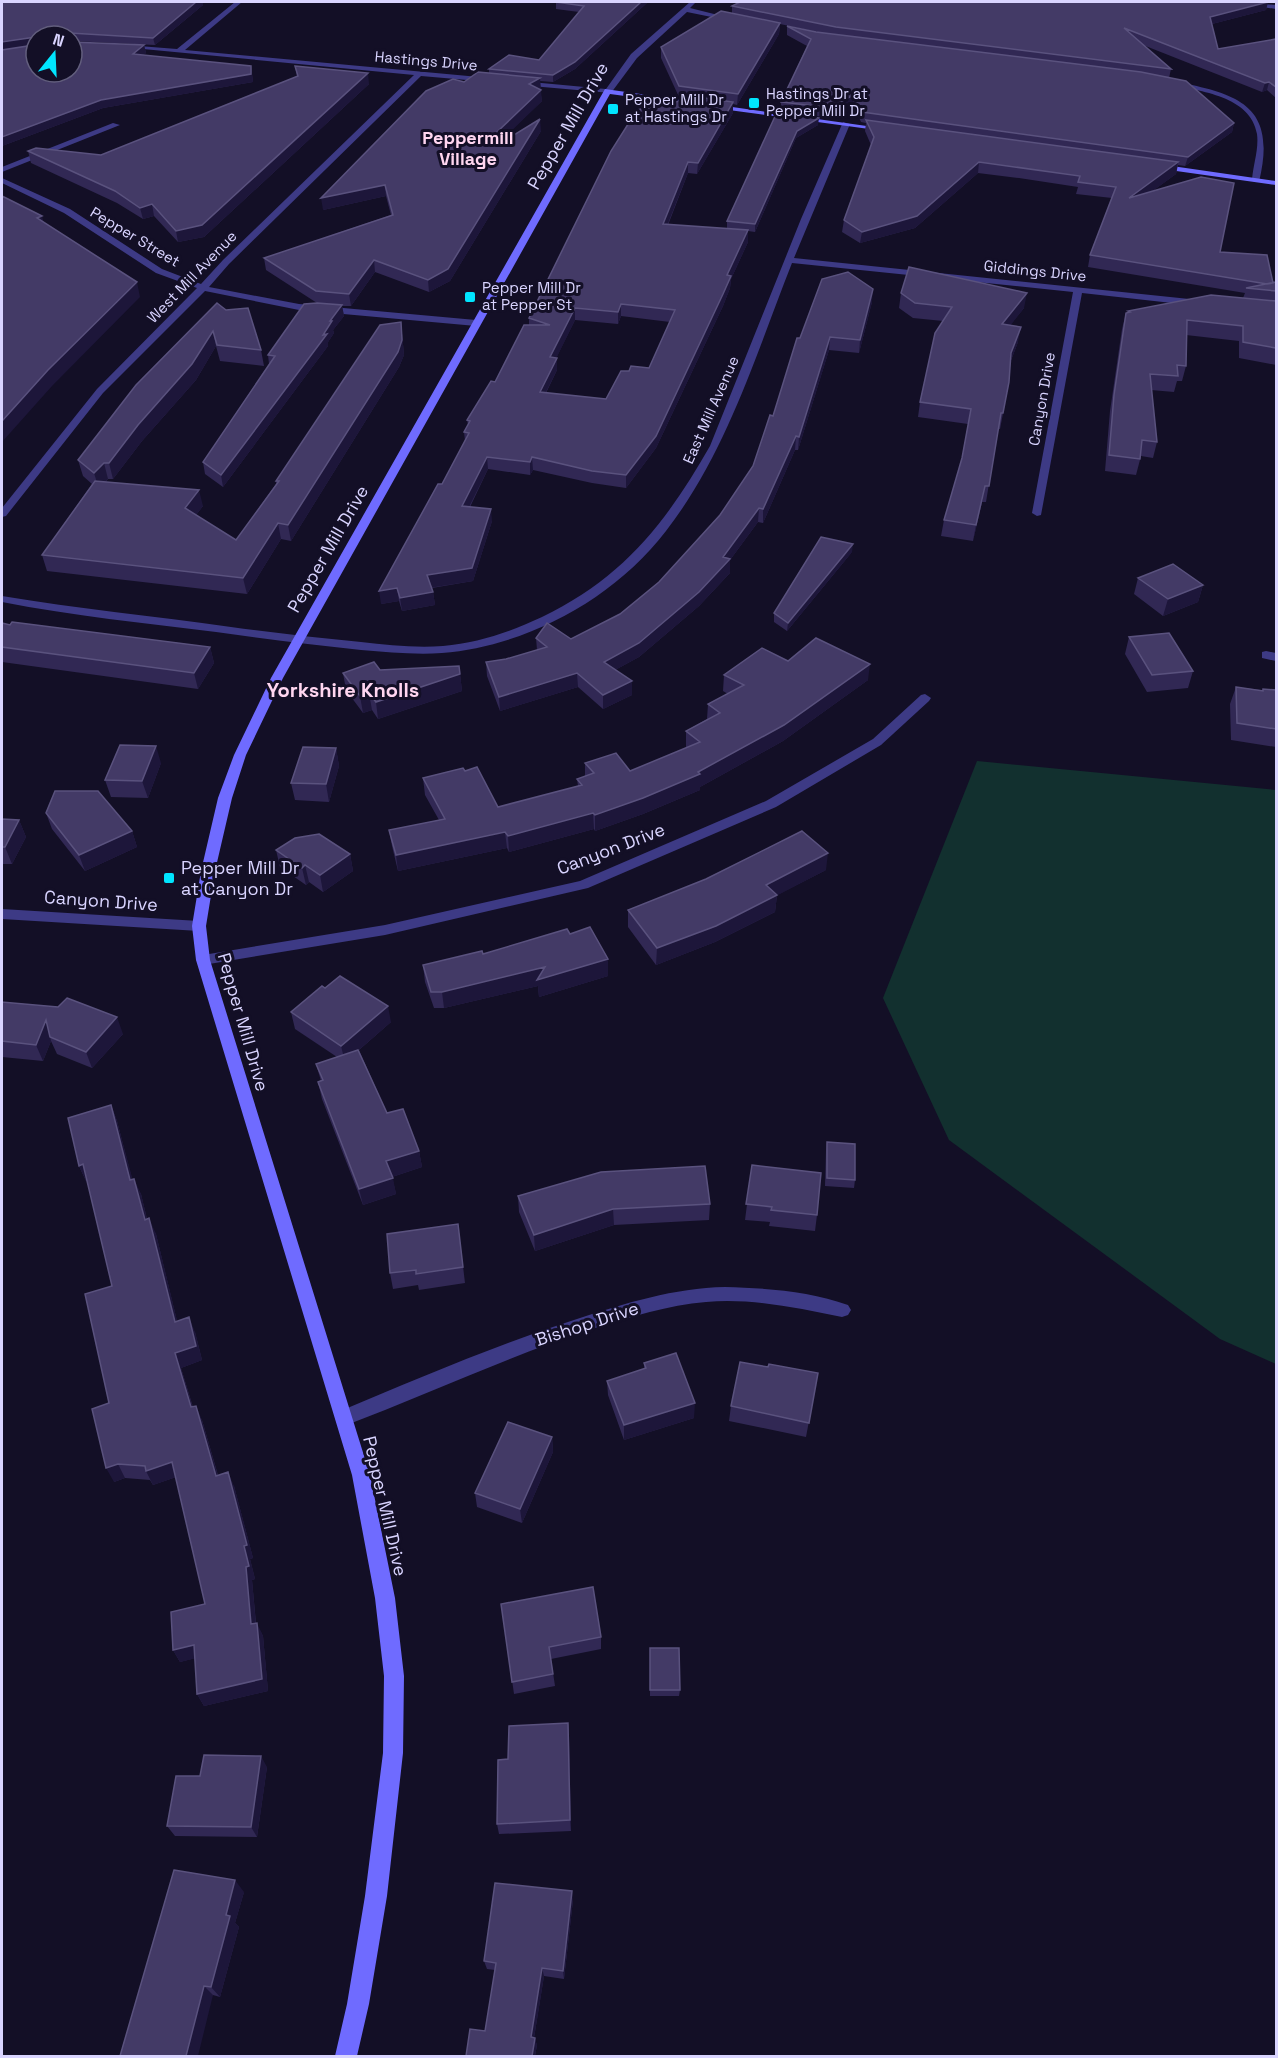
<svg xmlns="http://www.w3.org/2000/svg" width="1278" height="2058" font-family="'Space Grotesk',sans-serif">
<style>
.green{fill:#12302f}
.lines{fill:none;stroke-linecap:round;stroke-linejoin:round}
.street{fill:#3d3a85;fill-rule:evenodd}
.secondary{fill:#6f6bff;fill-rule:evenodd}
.wall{fill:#312854;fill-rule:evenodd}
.shaded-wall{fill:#1d163a}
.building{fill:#433a66;stroke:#5a527e;stroke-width:1.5;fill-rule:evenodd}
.poi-dot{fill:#00e5ff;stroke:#130f26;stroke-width:2}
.labels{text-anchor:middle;stroke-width:6;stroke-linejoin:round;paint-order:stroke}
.far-street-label{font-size:15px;fill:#d9d4ff;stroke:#130f26}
.far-poi-label{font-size:15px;fill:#d9d4ff;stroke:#130f26;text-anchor:start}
.street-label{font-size:18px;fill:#d9d4ff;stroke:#130f26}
.far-quarter-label{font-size:18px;font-weight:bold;fill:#ffd6f0;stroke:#130f26}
.poi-label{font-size:18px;fill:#d9d4ff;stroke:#130f26;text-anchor:start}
.neighbourhood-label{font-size:20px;font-weight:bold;fill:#ffd6f0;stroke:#130f26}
</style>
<rect width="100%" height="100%" fill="#130f26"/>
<path class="green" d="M977,761L1276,790V1364L1220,1339L949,1140L883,998Z"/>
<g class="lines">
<path class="street" d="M235,2H242L185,50L490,78L494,80L490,82L421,76L229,264L209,287L299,304L476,320L481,323L476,326L299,310L205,291L103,393L6,516L2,517V508L97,389L197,288L156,273L64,213L2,183V178L70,209L162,269L201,284L223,260L414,75L122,47L126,45L177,49Z
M690,2H696L690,8L734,19L731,21L687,12L637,58L611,93L520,85L516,83L520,81L606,89L631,54Z
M1239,2L1276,5V9L1242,4Z
M1173,81C1237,94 1278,104 1259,182L1252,180C1253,165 1259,149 1257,134C1251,96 1200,91 1170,85Z
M843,122L850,124L794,258L1199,300L1204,303L1199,306L1082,293L1041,515L1037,516L1032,513L1073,292L792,263C756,354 727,452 666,531C614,599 527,646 442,653C415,655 388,652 361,650C313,645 265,639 216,632C145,623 73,616 2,602V596C78,609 154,616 231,627C274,633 318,638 361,642C388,645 415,648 443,646C478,643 510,632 542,617C623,578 666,523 710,446L801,219Z
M113,123L120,125L2,172V167Z
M1266,651L1276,653V661L1262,658V652Z
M925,694L931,698L929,701L881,745L776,807L588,888L385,935L203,965L196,960L203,955L385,925L580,881L766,801L873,739L921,695Z
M2,909L199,921L206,926L199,931L2,919Z
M725,1287C765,1288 810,1291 848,1305L851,1310L848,1315L842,1317C797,1308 752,1298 706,1302C668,1305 631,1317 595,1328C509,1356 428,1394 344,1426L338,1424L335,1418L338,1412C417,1379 496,1345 577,1319C626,1303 674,1288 725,1287Z"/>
<path class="secondary" d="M605,89L888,129L884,131L610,94L283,678L246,755L232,798L215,871L206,926L210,960L370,1475L395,1598L404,1676L403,1753L387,1896L369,2004L357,2056H335L347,2004L365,1896L383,1753L384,1676L375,1598L352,1475L196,960L192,926L201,871L218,798L234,755L271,678Z
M1158,164L1276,181V185L1155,168V164Z"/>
</g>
<path class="wall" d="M2,2H203V5L155,45L72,41V36H36V72L144,45L146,53L143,55L251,66L253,82L103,108L2,146V50L24,46L2,50Z
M556,2H648L575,69L553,82L540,81V90L542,101L502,139L504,141L541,131L450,281L429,292L375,272L351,306H342L344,316L333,330L334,333L328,342V346L223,487L205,474L203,462L269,364L268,355L317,303L266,270L264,258L391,215L386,196L323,210L464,82L489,73V69L539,60L579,12L556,9Z
M740,2H1276V3L1268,2L1266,10L1212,24L1218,49L1276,39V98L1267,90L1262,92L1143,45L1171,69L1169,78L1234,123L1232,132L1185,166L1178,165L1176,174L1151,192L1220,252L1273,283L1276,282V365L1239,358V341L1186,335V366L1182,381H1177L1174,392L1151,390L1157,442L1153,458L1141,456L1136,475L1105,471L1110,411L1122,329L1126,313H1127L1128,311L1243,298L1245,293L1088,267L1090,255L1112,198L1076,194L1078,187L1019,178L978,173L915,228L860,243L842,232L844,220L871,145L865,131L866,123L861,122L853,104L830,118L781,111V102L807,46L787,35V26L822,33L780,24L779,34L737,105L733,104V113L697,174L688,173L668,225L727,229V221L777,112L818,125L796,138L755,232L748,231V242L731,279L730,288L723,306L656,448L626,488L592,483L533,470L530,475L488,469L470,507L492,521L473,581L432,588L433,592L435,605L402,611L399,601L381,604L465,441L464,432L468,425L467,420L495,382L529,325V318L683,100V97H679L661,58V47L732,13V6ZM621,316L670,322L649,368L629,371L606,399L546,393L557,370L556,358L575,320L618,324Z
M295,66L369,84L204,237L178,242L154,216L143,219L117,203L31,163L28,151L101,155L297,77Z
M901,293L1024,308L1010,325L1018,342L1010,363L1009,382L1000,429H998L986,502H982L973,541L941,536L944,520L962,458L968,424L918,417L920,402L943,321L913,318L899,308Z
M872,302L859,353L829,350L798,450H795L763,523L758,522L730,560V573L699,606L639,657L615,670L632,695L603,709L578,687L500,711L487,676L486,662L506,659L537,650L536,638L571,639L620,614L659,582L720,515L753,466L773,416L800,338Z
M217,303L261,350L264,366L220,361L216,346L196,380L142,441L113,479H108L106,482L203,506L196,515L236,540L276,484V481L401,322L404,355L399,367L291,541L281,539L247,594L47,571L42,555L92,484L83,476L78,460Z
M852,552L787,631L774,622V613Z
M1138,578L1203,585L1198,602L1163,616L1134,594Z
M2,623L10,625L210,647L214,663L198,689L2,662Z
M1129,637L1193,671L1188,688L1147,692L1125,654Z
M788,661L868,680L783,741L700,787V790L643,814L595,831L594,829L509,852L507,848L398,871L392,846L389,830L439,820L425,795L423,778L465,771L498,807L578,786L577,779L585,777V763L630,771L686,748V731L707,719L708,704L728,694L723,691L724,675Z
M380,670L460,674L462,691L378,719L372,710L363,713L346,690L343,673Z
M1236,687L1262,690L1263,689L1276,690V747L1231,740L1230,704Z
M336,748L339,766L329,802L295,800L291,783Z
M161,763L148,798L111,797L105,780Z
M46,813L132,831L137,847L85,871L52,829Z
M2,819L19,820L26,837L12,864H2Z
M276,850L350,854L353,871L323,892L309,882L306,885L280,867Z
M826,870L777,895L775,912L715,942L656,965L628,927V910Z
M570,934L608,959V976L539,997L538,986L444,1008H434L425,982L423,965L483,954Z
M325,988L391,1022L359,1050L387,1113L419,1151L422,1167L392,1177L396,1194L363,1205L322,1099L318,1082L321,1081L316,1064L337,1057L295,1029L291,1012Z
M2,1002L123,1034L92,1068L57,1054L51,1041L43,1061L2,1057Z
M111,1105L117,1121L132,1179L141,1194L147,1219L156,1234L177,1321L195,1332L202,1360L181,1368L193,1407L202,1420L218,1475L234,1486L253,1558L250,1559L255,1579L252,1580L256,1623L263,1636L268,1691L204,1706L197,1694L195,1658L180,1662L173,1650L205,1604L176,1477L153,1485L150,1480L125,1478L114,1482L109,1403L112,1286L87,1181H86L79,1166Z
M827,1142L855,1180L854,1188L825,1186L826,1150Z
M752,1165L817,1215L815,1231L769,1226L770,1222L745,1220Z
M518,1196L710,1204L709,1220L614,1225L535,1251L519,1212Z
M458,1224L465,1283L419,1290L418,1285L393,1289L390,1273Z
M644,1363L694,1418L624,1440L608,1395L607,1381L644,1369Z
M768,1367L818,1373L806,1437L729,1421L731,1406Z
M552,1437L553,1452L522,1523L477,1507L475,1493Z
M501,1604L601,1637V1649L551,1659L555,1686L514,1694Z
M650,1648L680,1690L679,1696H650Z
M568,1723L569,1735L571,1831L499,1834L497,1824L508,1759Z
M267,1767L257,1837L175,1836L167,1826L200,1776Z
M244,1892L235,1923L239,1927L220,1997L213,1995L120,2056Z
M573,1900L564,1979L544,1976L534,2038L537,2045L535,2056H466L485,2031L495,1970L487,1969L484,1961Z"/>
<path class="shaded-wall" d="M196,2H203V5L155,45L153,38Z
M641,2H648L575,69L553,82V75Z
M1268,2L1266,10L1208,25L1210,17Z
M780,23L779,34L737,105L738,94Z
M36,37V45L2,50V42Z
M144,45L146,53L135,62L133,54Z
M251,66L253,82L103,108L2,146V137L101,100Z
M368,73L369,84L204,237L178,242L176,231Z
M540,78L541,89L530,96L529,84Z
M1269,82L1267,90L1262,92L1265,83Z
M541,90L542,101L498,144L497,132Z
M853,95V104L830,118L831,108Z
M733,102V113L697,174L698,163Z
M819,118L818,125L796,138L755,232V224L797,131Z
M540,119L541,131L450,281L429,292L428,280Z
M1234,123L1232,132L1185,166L1188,157Z
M688,162V173L663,236V224Z
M979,162L978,173L915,228L860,243L862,232Z
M1178,162L1176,174L1127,210L1129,198Z
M385,185L386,196L323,210L321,198Z
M152,204L154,216L143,219L140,208Z
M42,216L46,230L37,218Z
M748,230V242L731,279L730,288L723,306L656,448L626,488V475L727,275Z
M374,260L375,272L351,306L349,294Z
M137,282L140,297L52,386L2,442V421L48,370Z
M873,289L872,302L859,353L860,340Z
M1027,293L1024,308L1000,339L1002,324Z
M621,304V316L618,324V312Z
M342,305L344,316L333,330L334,333L328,342V346L223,487L221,475L323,335L330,321Z
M575,308V320L551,369L550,357Z
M401,322L404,355L399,367L291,541L288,525Z
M1021,327L1018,342L1008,368L1011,353Z
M213,331L216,346L196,380L142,441L113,479L109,463L138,425Z
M830,337L829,350L798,450L799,437Z
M557,358V370L540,404V392Z
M796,436L795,450L763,523V509Z
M487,457L488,469L463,519L462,506Z
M532,457L533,470L530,475V462Z
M104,463L108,479L99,489L94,473Z
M985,486L982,502L973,541L976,525Z
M199,490L203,506L189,524L185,508Z
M759,508L758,522L730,560V573L699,606L639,657L604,676V662L723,557Z
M491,509L492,521L473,581L429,588L427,575Z
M278,523L281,539L247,594L243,578Z
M853,544L852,552L787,631L788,623Z
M1203,585L1198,602L1163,616L1168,599Z
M397,588L399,601L381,604L379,591Z
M433,592L435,605L402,611L400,598Z
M210,647L214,663L198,689L194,673Z
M870,664L868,680L783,741L700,787V790L643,814L595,831V815L698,772Z
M577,673L578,687L500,711L499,697Z
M460,674L462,691L378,719L376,702Z
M632,681V695L603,709V695Z
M369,693L372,710L363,713L360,696Z
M156,746L161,763L148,798L142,781Z
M336,748L339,766L329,802L326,784Z
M593,813L594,829L509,852L508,836Z
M19,820L26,837L12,864L5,847Z
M132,831L137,847L85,871L79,855Z
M505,832L507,848L398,871L396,855Z
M828,853L826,870L776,896L777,895L775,912L715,942L656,965L657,948L766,885Z
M350,854L353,871L323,892L320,875Z
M305,865L309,882L306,885L302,868Z
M608,959V976L539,997L538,986L444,1008L442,992L545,967Z
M388,1006L391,1022L345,1062L341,1046Z
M117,1017L123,1034L92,1068L86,1052Z
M46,1020L51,1041L43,1061L36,1045Z
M111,1105L117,1121L137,1196L130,1180Z
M419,1151L422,1167L389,1178L386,1161Z
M83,1164L90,1180L86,1181L79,1166Z
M393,1178L396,1194L363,1205L359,1189Z
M134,1179L141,1194L151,1236L145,1220Z
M613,1209L614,1225L535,1251L534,1235Z
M149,1218L156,1234L181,1337L175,1322Z
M189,1317L195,1332L202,1360L181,1368L197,1422L191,1407L175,1353Z
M695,1403L694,1418L624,1440V1425Z
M196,1406L202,1420L222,1490L216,1476Z
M552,1437L553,1452L522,1523L520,1509Z
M172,1462L179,1476L153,1485L146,1471Z
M118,1464L125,1478L114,1482L106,1468Z
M228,1472L234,1486L253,1558L250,1559L255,1579L252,1580L257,1637L251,1624L244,1546Z
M257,1623L263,1636L268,1691L204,1706L197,1694Z
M194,1645L201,1657L180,1662L173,1650Z
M568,1723L569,1735L571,1831L570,1820Z
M261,1756L267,1767L257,1837L251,1827Z
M235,1880L244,1892L235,1923L239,1927L220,1997L211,1987L226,1915Z
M572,1891L573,1900L564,1979L563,1971Z
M542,1968L544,1976L533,2044L531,2037Z
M204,1986L213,1995L198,2056H186Z
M535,2038L537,2045L535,2056H532Z"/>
<path class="building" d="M2,2H196L153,38L70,33L69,36H36V72H72V42L144,45L133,54L251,66V74L101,100L2,137V50L34,45L36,37L2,42Z
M556,2H641L575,62L553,75L489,69L509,55L539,60L584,6Z
M740,2H1268L1210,17L1218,49L1276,39V87L1269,82L1265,83L1124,28L1171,69L836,27L732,6Z
M721,11L780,23L738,94L679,86L661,47Z
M787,26L816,32L1141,72L1186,81L1234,123L1188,157L862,112L853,95L831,108L781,102L811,39Z
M295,66L368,73L202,225L176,231L152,204L140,208L115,191L28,151L36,148L101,155L298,76Z
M478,72L540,78L529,84L541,90L497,132L504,141L540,119L448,269L428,280L374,260L349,294L316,291L264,258L393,215L385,185L321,198L426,91L453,79L464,82Z
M683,95L733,102L698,163L688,162L663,224L748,230L727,275L731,276L723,294L656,436L626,475L592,471L532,457L530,462L487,457L462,506L491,509L472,568L427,575L433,592L400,598L397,588L379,591L438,484H442L469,433L464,432L470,421L467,420L491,381L495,382L524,325H550L529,318L611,151L637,110L685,100ZM621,304L675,310L649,368L631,366L629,371H621L606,399L540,392L557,358L550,357L575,308L618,312Z
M777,112L819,118L797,131L755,224L727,221Z
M866,120L1178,162L1129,198L1201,177L1234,183L1220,252L1267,255L1273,283L1267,284L1090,255L1116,187L1078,182L1080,176L979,162L917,216L862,232L844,220L874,137Z
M2,196L42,216L37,218L137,282L48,370L2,421Z
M909,267L1027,293L1002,324L1021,327L1011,353L1009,382L1003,413H1001L989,486H985L976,525L944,520L962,458L971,409L920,402L935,333L952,307L915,303L901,293Z
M848,272L873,289L860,340L830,337L799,437L796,436L763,509L759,508L723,557L730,559L699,592L639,643L604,662L632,681L603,695L577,673L499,697L486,662L506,659L547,647L536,638L547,623L571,639L620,614L659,582L720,515L753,466L770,415L773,416L797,338H800L822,279Z
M1276,282V291L1246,288Z
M1211,295L1276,301V348L1243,342V326L1187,320L1186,366L1177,365L1178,376L1150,374L1157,442L1142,440L1140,459L1109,455L1114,395L1126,313L1130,312L1128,311Z
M217,303L226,310L248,308L261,350L217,345L213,331L192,364L138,425L109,463H104L94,473L78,460L136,385Z
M317,303L342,305L330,321H332L323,335L327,334L221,475L203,462L275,356L268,355L304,304Z
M401,322L402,340L398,352L288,525L278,523L243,578L42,555L95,481L199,490L185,508L236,540L279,481H276L380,325Z
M821,537L853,544L788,623L774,613Z
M1173,564L1203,585L1168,599L1138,578Z
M12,622L210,647L194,673L2,647V623L10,625Z
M1169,633L1193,671L1152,675L1129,637Z
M816,638L870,664L784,725L698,772L700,774L643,798L595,815L593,813L508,836L505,832L396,855L389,830L445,819L423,778L463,768L465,771L477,767L498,807L582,785L577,779L594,773L585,763L616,753L630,771L700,742L686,731L720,713L708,704L744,685L724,675L762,648L788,661Z
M374,662L380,670L459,666L460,674L376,702L369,693L360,696L343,673Z
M1236,687L1263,691V689L1276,690V729L1237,723Z
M120,745L156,746L142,781L105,780Z
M303,747L336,748L326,784L291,783Z
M55,791H98L132,831L79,855L46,813Z
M2,819L19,820L5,847H2Z
M802,831L828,853L766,885L777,895L716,926L657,948L628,910L706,879Z
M319,834L350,854L320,875L305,865L302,868L276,850L295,838Z
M590,927L608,959L537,980L545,967L442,992H431L423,965L482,951L483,954L567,929L570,934Z
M340,976L388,1006L341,1046L291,1012L322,986L325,988Z
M67,998L117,1017L86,1052L50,1037L46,1020L36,1045L2,1041V1002L58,1007Z
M358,1050L387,1113L403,1109L419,1151L386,1161L393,1178L359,1189L318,1082L323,1080L316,1064Z
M111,1105L130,1180L134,1179L145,1220L149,1218L175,1322L189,1317L196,1346L175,1353L191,1407L196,1406L216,1476L228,1472L247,1545L244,1546L249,1566L246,1567L251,1624L257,1623L262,1679L197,1694L194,1645L173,1650L171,1612L205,1604L172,1462L146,1471L145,1466L118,1464L106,1468L92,1409L109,1403L85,1294L112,1286L83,1164L79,1166L68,1118Z
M827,1142L855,1144V1180L827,1178Z
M752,1165L821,1173L817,1215L771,1210L772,1207L746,1204Z
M705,1166L710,1204L613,1209L534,1235L518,1196L601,1172Z
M458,1224L463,1267L416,1274V1270L390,1273L387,1234Z
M676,1353L695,1403L624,1425L607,1381L646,1368L644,1363Z
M740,1362L768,1367L769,1364L818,1373L809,1423L731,1406Z
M508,1422L552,1437L520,1509L475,1493Z
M593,1587L601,1637L549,1647L553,1674L512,1682L501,1604Z
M650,1648H679L680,1690H650Z
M568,1723L570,1820L497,1824L498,1760L508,1759L509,1726Z
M204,1755L261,1756L251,1827L167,1826L176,1776H200Z
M174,1870L235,1880L226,1915L230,1916L211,1987L204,1986L186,2056H120Z
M495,1883L572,1891L563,1971L542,1968L531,2037L535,2038L532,2056H466L470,2029L485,2031L496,1963L484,1961Z"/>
<g class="poi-dot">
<rect x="748" y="97" width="12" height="12" rx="3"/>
<rect x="607" y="103" width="12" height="12" rx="3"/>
<rect x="464" y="291" width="12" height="12" rx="3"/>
<rect x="163" y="872" width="12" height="12" rx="3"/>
</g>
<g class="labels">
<g class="far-street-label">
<text transform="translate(426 61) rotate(5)" y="5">Hastings Drive</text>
<text transform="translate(135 237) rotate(31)" y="5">Pepper Street</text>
<text transform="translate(1035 271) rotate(6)" y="5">Giddings Drive</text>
<text transform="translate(192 277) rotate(-46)" y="5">West Mill Avenue</text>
<text transform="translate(1042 399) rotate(-80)" y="5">Canyon Drive</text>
<text transform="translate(711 410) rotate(-66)" y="5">East Mill Avenue</text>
</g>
<g class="far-poi-label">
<text x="766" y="99">Hastings Dr at<tspan x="766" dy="17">Pepper Mill Dr</tspan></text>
<text x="625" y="105">Pepper Mill Dr<tspan x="625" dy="17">at Hastings Dr</tspan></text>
<text x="482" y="293">Pepper Mill Dr<tspan x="482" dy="17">at Pepper St</tspan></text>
</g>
<g class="street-label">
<text transform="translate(568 126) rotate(-60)" y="6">Pepper Mill Drive</text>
<text transform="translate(328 549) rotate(-60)" y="6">Pepper Mill Drive</text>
<text transform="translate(611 849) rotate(-21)" y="6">Canyon Drive</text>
<text transform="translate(101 901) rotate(4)" y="6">Canyon Drive</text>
<text transform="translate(243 1022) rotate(74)" y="6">Pepper Mill Drive</text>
<text transform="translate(587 1324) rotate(-18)" y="6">Bishop Drive</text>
<text transform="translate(385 1506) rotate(77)" y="6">Pepper Mill Drive</text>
</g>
<g class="far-quarter-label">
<text x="468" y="144">Peppermill<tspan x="468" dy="21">Village</tspan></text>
</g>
<g class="poi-label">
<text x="181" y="874">Pepper Mill Dr<tspan x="181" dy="21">at Canyon Dr</tspan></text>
</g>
<g class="neighbourhood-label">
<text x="343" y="697">Yorkshire Knolls</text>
</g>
</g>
<rect width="1278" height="2058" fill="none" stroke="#d9d4ff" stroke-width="6"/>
<g transform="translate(54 54) rotate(18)"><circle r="28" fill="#130f26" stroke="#625e7d" stroke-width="1.5"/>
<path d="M0-4.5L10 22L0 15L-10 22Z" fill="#00e5ff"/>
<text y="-9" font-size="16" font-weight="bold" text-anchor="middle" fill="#d9d4ff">N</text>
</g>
</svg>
